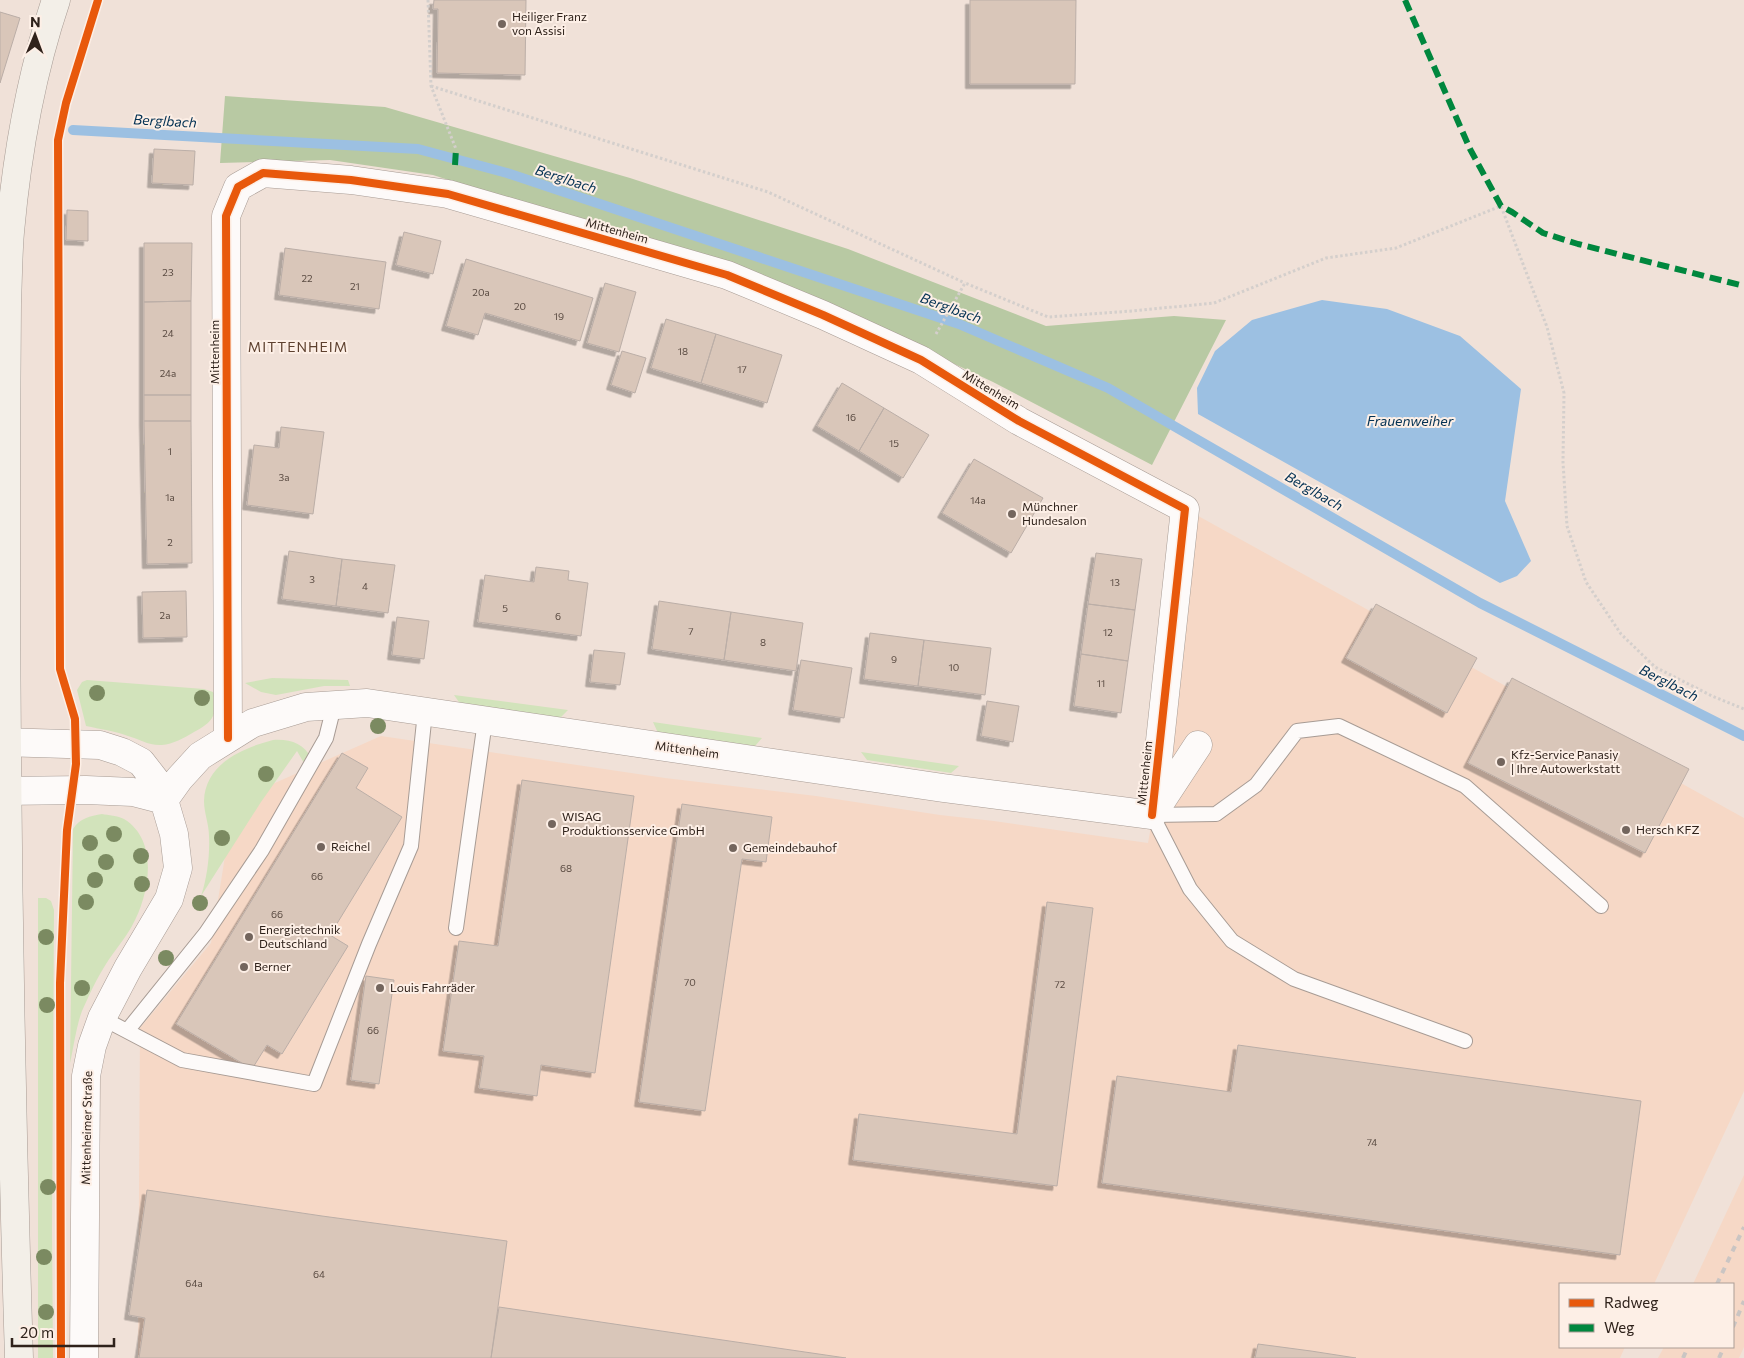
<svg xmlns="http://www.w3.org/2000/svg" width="1744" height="1358" font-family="Commissioner,sans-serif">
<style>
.built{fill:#f6d8c6}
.green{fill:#d2e3bb}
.forest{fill:#b8c9a3}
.water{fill:#9cc0e2}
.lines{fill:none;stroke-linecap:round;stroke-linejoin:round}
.stream{stroke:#9cc0e2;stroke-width:10}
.building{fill:#d9c6b9;stroke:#bbaea7;filter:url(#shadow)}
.lane-casing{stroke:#a79b94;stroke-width:16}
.street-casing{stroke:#a79b94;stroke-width:29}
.secondary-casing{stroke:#a79b94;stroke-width:29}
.path{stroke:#d4cfcc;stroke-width:3;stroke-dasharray:2.5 2.5;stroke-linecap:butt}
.lane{stroke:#fdfaf9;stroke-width:14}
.street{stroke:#fdfaf9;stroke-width:28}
.secondary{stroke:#f3efe8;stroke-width:28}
.rail{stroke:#cac5c3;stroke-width:4;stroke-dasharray:6 6;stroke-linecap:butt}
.quiet{stroke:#00873e;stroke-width:6;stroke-dasharray:12 6;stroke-linecap:butt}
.cycleway-casing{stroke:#fdefe6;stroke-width:11}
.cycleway{stroke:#e8590c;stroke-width:8}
.tree{fill:#7b8a61}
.poi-dot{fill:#73655d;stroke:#fdefe6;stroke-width:2}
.labels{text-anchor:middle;stroke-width:4;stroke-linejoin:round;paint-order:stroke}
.number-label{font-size:10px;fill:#5a4b42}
.poi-label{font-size:12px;fill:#2f221b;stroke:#fdefe6;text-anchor:start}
.street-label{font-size:12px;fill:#2f221b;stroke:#fdefe6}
.water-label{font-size:14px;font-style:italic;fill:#033153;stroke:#fdefe6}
.neighbourhood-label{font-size:14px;letter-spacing:1px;fill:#5e412f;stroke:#fdefe6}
</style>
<defs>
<filter id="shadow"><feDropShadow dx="-4.5" dy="4.5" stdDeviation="0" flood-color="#0004"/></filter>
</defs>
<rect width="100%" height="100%" fill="#f0e1d8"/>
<path class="built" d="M1191,512L1744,818V1091L1654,1284H1560V1347H1625L1620,1358H138L140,1028L211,943L234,801L381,736L665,778L816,796L940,815L994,821L1148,843L1159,780Z
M1744,1175V1347L1739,1358H1658L1664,1347H1733V1284H1693Z"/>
<path class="green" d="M272,678L348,680L350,686H324L276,695L261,692L245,683Z
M87,680L204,689L213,692L217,696C215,717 213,722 194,732C184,738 173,744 162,745C149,746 139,739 128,736C115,731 100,729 86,726L77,690L82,682Z
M454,695L568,710L559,719L461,705Z
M653,722L762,738L755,746L658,733Z
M273,740C291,739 303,743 312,759L308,770L297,751L261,802L201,896C207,878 210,855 209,836C209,824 204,813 204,801C205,764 242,748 273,740Z
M861,752L959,766L951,773L867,760Z
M102,814C108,815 118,816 124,819C160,841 149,896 132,926C125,939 114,951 106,964C97,978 89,995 82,1011C76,1027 74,1046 70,1063L73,829C80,818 90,816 102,814Z
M38,898H46L51,901L54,910L52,1230L53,1358H38Z"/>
<path class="forest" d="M225,96L385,107L630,178L848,249L1046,326L1174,316L1226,320L1152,465L993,382L845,313L517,202L433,175L330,160L220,163Z"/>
<path class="water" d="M1322,300L1387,309L1460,336L1521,389L1505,501L1531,561L1517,576L1500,583L1198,414L1197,388L1215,351L1252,320Z"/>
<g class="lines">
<path class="stream" d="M73,130L418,149L507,173L959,324L1108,388L1480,603L1744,736"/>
</g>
<path class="building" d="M434,0H526L525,75L437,73L438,9H433Z
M970,0H1076L1075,84H970Z
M0,12L20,18L0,83Z
M154,149L195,151L193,185L152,183Z
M67,210L88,211V241L66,240Z
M404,232L441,241L433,274L396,265Z
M144,243H192L191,301L144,302Z
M285,248L386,262L379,309L279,295Z
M466,259L593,298L580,341L485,313L478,335L446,326Z
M605,283L636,292L619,352L587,343Z
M191,301V395H144V302Z
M666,319L716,334L701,383L651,368Z
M716,334L782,355L767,403L701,383Z
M622,351L646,358L635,393L611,385Z
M842,383L884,408L859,451L817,426Z
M144,395H191V421H144Z
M884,408L929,435L903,478L859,451Z
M144,421H191L192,563L147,564Z
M281,427L324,432L313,514L247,505L254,445L279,448Z
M974,459L1043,498L1011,553L942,513Z
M289,551L342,559L336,606L282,599Z
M1096,553L1142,559L1135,610L1088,604Z
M342,559L395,565L388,613L336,606Z
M536,567L569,571L568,580L588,583L581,636L478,622L485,575L534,582Z
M186,591L187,637L143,638L142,592Z
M659,601L731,612L724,660L652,649Z
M1088,604L1135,610L1128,661L1081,654Z
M1376,604L1477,658L1447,713L1346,658Z
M731,612L803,623L796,671L724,660Z
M397,617L429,621L424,659L392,655Z
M870,633L924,640L918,686L864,679Z
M924,640L991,648L985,695L918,686Z
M594,650L625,653L620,685L590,682Z
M1081,654L1128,661L1121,713L1074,706Z
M801,660L852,668L844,718L793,710Z
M1512,678L1689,769L1645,853L1468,763Z
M987,701L1019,706L1013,742L981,736Z
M342,753L368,768L356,788L402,817L330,935L348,946L282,1054L267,1045L252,1069L176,1024Z
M522,780L634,796L595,1073L541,1065L537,1096L479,1088L484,1056L443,1051L459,941L498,946Z
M682,804L772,817L766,862L742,859L705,1111L639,1102Z
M1047,902L1093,908L1057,1186L853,1160L859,1114L1017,1134Z
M366,976L394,980L379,1084L351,1080Z
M1238,1045L1641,1101L1620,1255L1102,1183L1117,1076L1231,1092Z
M147,1190L322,1216L507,1241L491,1358H139L145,1318L129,1315Z
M499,1307L702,1337L846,1358H491Z
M1258,1344L1311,1351L1356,1358H1255Z"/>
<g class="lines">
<g class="lane-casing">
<path id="lane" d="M456,928L485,721
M102,1018L182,1060L314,1084L369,944L411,846L425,712
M127,1031L206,933L262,850L326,738L334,706
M1465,1041L1294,979L1232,941L1190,889L1152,815L1216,814L1256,785L1297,731L1339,726L1465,786L1601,906"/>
</g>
<g class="street-casing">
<path id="street" d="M228,738L226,216L238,187L263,173L351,180L448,194L727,275L823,315L921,360L1019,421L1185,509L1152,815
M0,742L100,745L122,752L141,762L155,780L164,800L174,834L178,868L169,899L128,968L102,1018L92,1046L86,1076L84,1358
M0,791L86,790L133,792L164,800
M164,800L179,779L200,756L253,723L306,707L367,703L943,788L1152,815
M1154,812L1198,745"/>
</g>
<g class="secondary-casing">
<path id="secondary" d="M19,1358C8,1007 4,656 7,304C8,280 8,256 10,232C17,154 31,74 56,0"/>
</g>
<path class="path" d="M428,0L431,86L456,149
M431,86L768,192L965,283
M936,334L965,283L1048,317L1132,311L1214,303L1326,258L1396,248L1501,206L1547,327L1564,393L1563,462L1567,526L1586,582L1621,634L1655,667L1712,696L1744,709"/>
<use href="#lane" class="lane"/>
<use href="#street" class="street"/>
<use href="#secondary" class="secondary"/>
<path class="rail" d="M1717,1284L1744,1227
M1733,1327L1744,1301
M1683,1358L1688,1347
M1719,1358L1724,1347"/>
<path class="quiet" d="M1405,0L1470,149L1501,206L1512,212L1543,233L1578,244L1744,286
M455,165L456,149"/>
<g class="cycleway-casing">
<path id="cycleway" d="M228,738L226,216L238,187L263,173L351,180L448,194L727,275L823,315L921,360L1019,421L1185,509L1152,815
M61,1358L60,983L67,830L76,764L75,719L60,669L58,140L66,103L98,0"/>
</g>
<use href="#cycleway" class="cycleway"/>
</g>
<g class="tree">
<circle cx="97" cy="693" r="8"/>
<circle cx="202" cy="698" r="8"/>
<circle cx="378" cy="726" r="8"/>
<circle cx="266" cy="774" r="8"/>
<circle cx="114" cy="834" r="8"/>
<circle cx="222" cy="838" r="8"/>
<circle cx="90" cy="843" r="8"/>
<circle cx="141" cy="856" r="8"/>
<circle cx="106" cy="862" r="8"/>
<circle cx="95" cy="880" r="8"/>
<circle cx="142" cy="884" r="8"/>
<circle cx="86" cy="902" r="8"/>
<circle cx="200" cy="903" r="8"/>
<circle cx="46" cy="937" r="8"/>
<circle cx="166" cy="958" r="8"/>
<circle cx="82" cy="988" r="8"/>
<circle cx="47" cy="1005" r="8"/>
<circle cx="48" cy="1187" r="8"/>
<circle cx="44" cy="1257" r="8"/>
<circle cx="46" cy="1312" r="8"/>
</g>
<g class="poi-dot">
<circle cx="502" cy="24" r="5"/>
<circle cx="1012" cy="514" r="5"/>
<circle cx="1501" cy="762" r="5"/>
<circle cx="552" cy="824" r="5"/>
<circle cx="1626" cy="830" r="5"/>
<circle cx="321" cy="847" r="5"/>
<circle cx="733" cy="848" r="5"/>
<circle cx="249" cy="937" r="5"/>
<circle cx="244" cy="967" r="5"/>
<circle cx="380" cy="988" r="5"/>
</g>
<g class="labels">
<g class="number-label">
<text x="168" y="276">23</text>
<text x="307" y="282">22</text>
<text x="355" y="290">21</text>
<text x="481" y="296">20a</text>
<text x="520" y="310">20</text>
<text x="559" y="320">19</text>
<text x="168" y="337">24</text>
<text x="683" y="355">18</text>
<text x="742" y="373">17</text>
<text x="168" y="377">24a</text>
<text x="851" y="421">16</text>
<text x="894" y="447">15</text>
<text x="170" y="455">1</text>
<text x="284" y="481">3a</text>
<text x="170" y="501">1a</text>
<text x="978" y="504">14a</text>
<text x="170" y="546">2</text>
<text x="312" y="583">3</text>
<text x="1115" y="586">13</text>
<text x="365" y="590">4</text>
<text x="505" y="612">5</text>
<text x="165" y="619">2a</text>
<text x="558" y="620">6</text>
<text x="691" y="635">7</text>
<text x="1108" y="636">12</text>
<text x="763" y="646">8</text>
<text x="894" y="663">9</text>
<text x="954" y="671">10</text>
<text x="1101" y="687">11</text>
<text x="566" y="872">68</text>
<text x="317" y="880">66</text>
<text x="277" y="918">66</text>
<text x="690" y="986">70</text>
<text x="1060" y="988">72</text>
<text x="373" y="1034">66</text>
<text x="1372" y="1146">74</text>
<text x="319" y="1278">64</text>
<text x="194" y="1287">64a</text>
</g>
<g class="poi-label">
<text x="512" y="21">Heiliger Franz<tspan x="512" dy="14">von Assisi</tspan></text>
<text x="1022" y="511">Münchner<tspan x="1022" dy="14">Hundesalon</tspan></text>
<text x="1511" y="759">Kfz-Service Panasiy<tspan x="1511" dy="14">| Ihre Autowerkstatt</tspan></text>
<text x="562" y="821">WISAG<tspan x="562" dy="14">Produktionsservice GmbH</tspan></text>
<text x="1636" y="834">Hersch KFZ</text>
<text x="331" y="851">Reichel</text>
<text x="743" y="852">Gemeindebauhof</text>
<text x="259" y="934">Energietechnik<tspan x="259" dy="14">Deutschland</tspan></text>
<text x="254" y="971">Berner</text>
<text x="390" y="992">Louis Fahrräder</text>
</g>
<g class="street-label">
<text transform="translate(617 231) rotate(16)" y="4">Mittenheim</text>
<text transform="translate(215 352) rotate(-90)" y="4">Mittenheim</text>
<text transform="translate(991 390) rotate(31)" y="4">Mittenheim</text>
<text transform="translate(687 750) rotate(8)" y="4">Mittenheim</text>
<text transform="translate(1145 773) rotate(-84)" y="4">Mittenheim</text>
<text transform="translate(87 1128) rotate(-89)" y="4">Mittenheimer Straße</text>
</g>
<g class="water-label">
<text transform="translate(165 121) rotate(3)" y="5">Berglbach</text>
<text transform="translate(566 179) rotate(18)" y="5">Berglbach</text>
<text transform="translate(951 308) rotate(20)" y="5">Berglbach</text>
<text x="1410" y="426">Frauenweiher</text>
<text transform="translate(1314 491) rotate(30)" y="5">Berglbach</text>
<text transform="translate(1669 683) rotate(27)" y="5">Berglbach</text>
</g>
<g class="neighbourhood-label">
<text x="298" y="352">MITTENHEIM</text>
</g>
</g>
<rect x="1559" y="1283" width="175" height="65" fill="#fdefe6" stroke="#ab9d95"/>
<rect x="1569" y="1299" width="25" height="8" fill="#e8590c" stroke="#ab9d95"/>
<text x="1604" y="1308" font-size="15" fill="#2f221b">Radweg</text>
<rect x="1569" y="1324" width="25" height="8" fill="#00873e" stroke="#ab9d95"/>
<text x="1604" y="1333" font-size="15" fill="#2f221b">Weg</text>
<g transform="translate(35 35) rotate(1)" stroke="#fdefe6" stroke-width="4" paint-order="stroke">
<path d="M0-4L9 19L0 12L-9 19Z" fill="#2f221b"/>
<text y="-8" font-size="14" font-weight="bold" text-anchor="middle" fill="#2f221b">N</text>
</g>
<path d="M12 1338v8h102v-8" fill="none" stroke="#2f221b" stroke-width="2.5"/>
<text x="20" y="1338" font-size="15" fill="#2f221b" stroke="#fdefe6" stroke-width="4" paint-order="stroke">20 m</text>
</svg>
